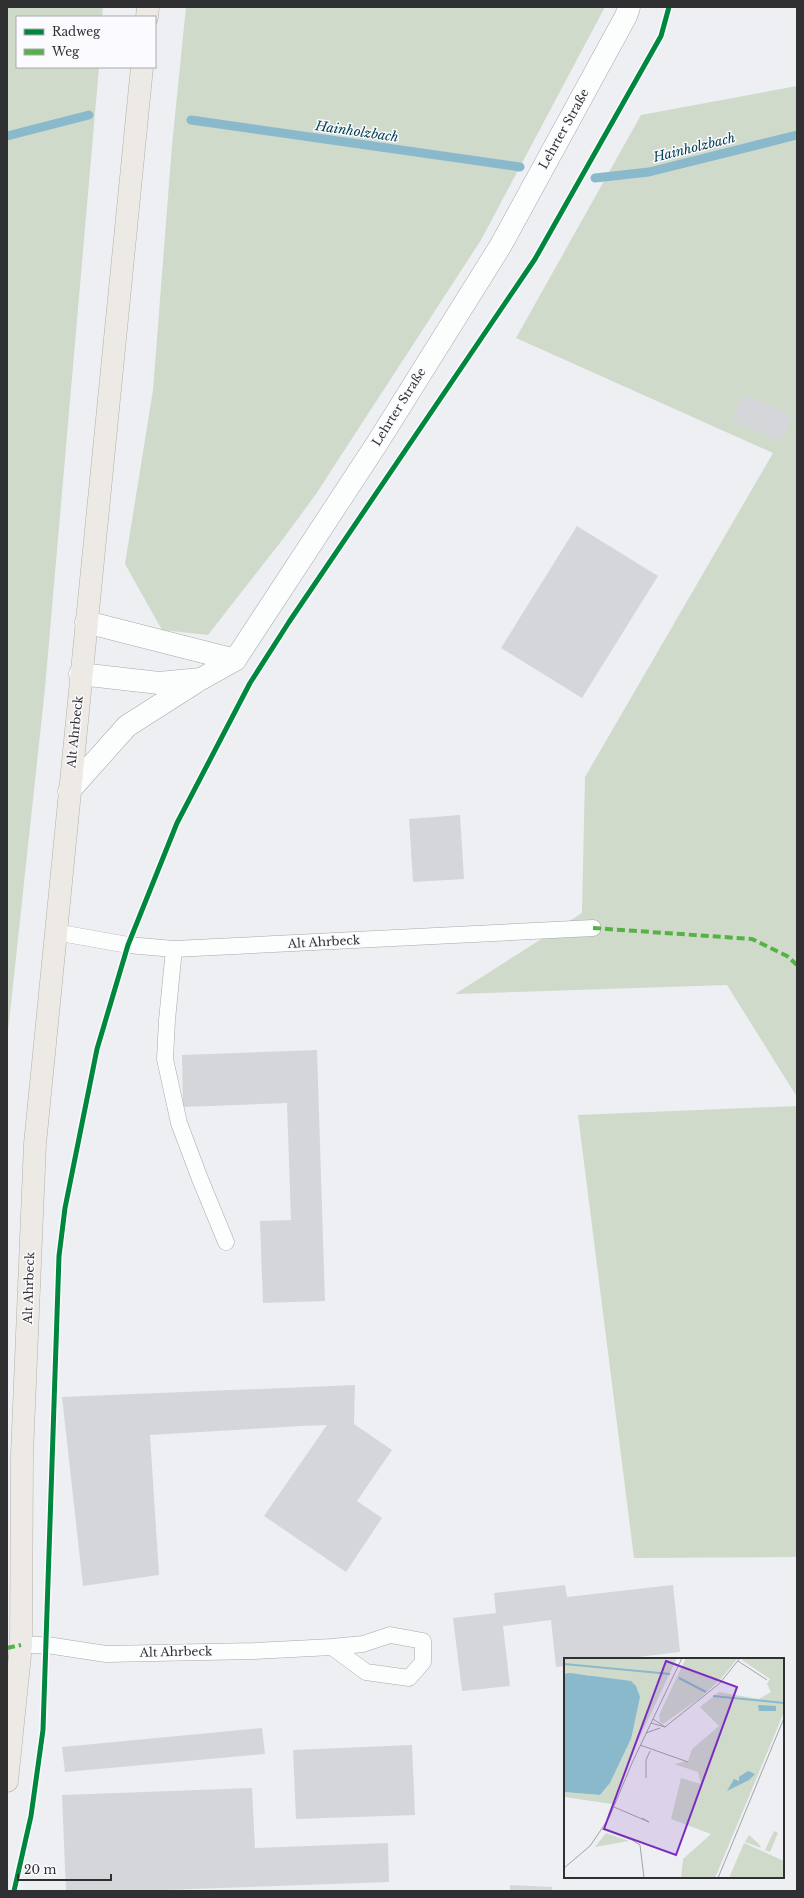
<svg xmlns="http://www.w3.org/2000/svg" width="804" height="1898" font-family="'Libre Baskerville',serif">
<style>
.green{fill:#cfdacb}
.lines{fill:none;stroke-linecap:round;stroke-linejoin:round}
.stream{stroke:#8ab9cc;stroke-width:9}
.building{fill:#d5d6d9}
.service-casing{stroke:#a7a8aa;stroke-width:17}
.minor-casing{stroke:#a7a8aa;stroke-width:23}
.primary-casing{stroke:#b4b0a9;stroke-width:23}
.service{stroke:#fcfdfd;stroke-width:16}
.minor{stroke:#fcfdfd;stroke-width:22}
.primary{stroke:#edeae5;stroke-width:22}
.quiet{stroke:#56b246;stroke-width:4;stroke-dasharray:8 4;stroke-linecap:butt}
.cycleway-casing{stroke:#fbfbff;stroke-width:8}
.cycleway{stroke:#00873e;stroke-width:5}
.labels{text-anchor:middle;stroke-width:3;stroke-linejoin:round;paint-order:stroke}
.street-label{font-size:12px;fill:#303032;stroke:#fbfbff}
.water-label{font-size:13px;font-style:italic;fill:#054254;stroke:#fbfbff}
.inset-river{fill:none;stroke:#8ab9cc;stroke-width:2}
.inset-road{fill:none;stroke:#a2a3a6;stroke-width:1}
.view{fill:#7b2cbf;fill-opacity:0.15;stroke:#7b2cbf;stroke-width:2}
.inset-edge{fill:none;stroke:#303032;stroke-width:2}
</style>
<rect width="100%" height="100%" fill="#eeeff3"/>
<path class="green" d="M7,7H103L102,17H17V67H99L45,688L7,1041Z
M186,7H605L481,240L316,494L283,539L208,635L162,630L125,564L153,390L172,145Z
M797,86V1097L727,985L455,994L582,913L585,777L773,453L516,338L641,115Z
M797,1106V1557L634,1558L578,1115Z"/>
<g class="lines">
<path class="stream" d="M191,120L520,167
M7,136L89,115
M595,178L649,172L797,135"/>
</g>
<path class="building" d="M743,394L792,416L781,442L731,420Z
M577,526L658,576L582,698L501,648Z
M460,815L464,879L413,882L409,819Z
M317,1050L325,1301L263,1303L260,1221L291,1220L287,1103L183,1107L182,1055Z
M355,1385L354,1424L392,1450L357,1501L382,1518L346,1572L264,1516L327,1425L302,1426L150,1435L159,1575L83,1586L62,1397Z
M565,1585L567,1597L673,1585L680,1652L622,1659H565V1666L556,1667L551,1620L503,1626L510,1686L462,1691L453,1618L496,1613L494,1593Z
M262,1728L265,1754L65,1772L62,1747Z
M412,1745L415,1815L296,1819L293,1750Z
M252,1788L255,1848L388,1843L389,1882L135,1891H66L62,1795Z
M510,1885L552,1887V1891H510Z"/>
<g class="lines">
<g class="service-casing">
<path id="service" d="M55,932L128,945L174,949L593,928
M174,949L167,1020L165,1059L179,1123L200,1179L226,1242
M21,1645H47L106,1654L254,1651L332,1647L366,1672L409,1678L423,1662V1641L390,1635L363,1644L332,1647"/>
</g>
<g class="minor-casing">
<path id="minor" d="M86,622L235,660
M80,674L159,683L201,679L235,660L376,445L501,245L626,16L629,7
M69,791L127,726L196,682"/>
</g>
<g class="primary-casing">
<path id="primary" d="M147,17L148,7
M7,1781L21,1645L22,1454L35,1144L142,67"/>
</g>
<use href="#service" class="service"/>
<use href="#minor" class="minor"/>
<use href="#primary" class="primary"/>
<path class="quiet" d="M593,928L752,939L787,956L797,965
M7,1648L21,1645"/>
<g class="cycleway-casing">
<path id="cycleway" d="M14,1891L31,1816L43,1730L59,1256L65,1208L97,1049L128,945L177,823L250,683L289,622L535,259L661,36L669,7"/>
</g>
<use href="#cycleway" class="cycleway"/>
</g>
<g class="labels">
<g class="street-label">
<text transform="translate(564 129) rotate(-61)" y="4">Lehrter Straße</text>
<text transform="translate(399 407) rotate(-58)" y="4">Lehrter Straße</text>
<text transform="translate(75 732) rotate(-84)" y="4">Alt Ahrbeck</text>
<text transform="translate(324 942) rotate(-3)" y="4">Alt Ahrbeck</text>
<text transform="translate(29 1288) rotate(-88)" y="4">Alt Ahrbeck</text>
<text transform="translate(176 1652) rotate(-1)" y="4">Alt Ahrbeck</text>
</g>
<g class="water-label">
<text transform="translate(357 131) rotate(8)" y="5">Hainholzbach</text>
<text transform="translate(694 147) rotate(-14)" y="5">Hainholzbach</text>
</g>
</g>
<g transform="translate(564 1658)">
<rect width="220" height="220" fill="#eeeff3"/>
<path d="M0,0H113L64,104L48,146L0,139V134L36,137L46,125L67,81L26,17L0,16ZM122,0H174L157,21L136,40L99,66L96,64L95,57ZM179,0H220V54L151,220H117L119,201L147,176L107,161L117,120L137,126L134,114L110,106L124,103L128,91L155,68L136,49L155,34L195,41L207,34L203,26L206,21L178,2ZM210,173L214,175L206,194L201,192ZM42,175L65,183L31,189ZM185,177L195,186L197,190L181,184ZM180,185L220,203V220H165Z" fill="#cfdacb"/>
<path d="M6,15L67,23L72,28L76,39L67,81L46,125L36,137L0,134V16ZM194,47L212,48V53H195ZM184,113L191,116L185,122L163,133L170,121L175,123V119Z" fill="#8ab9cc"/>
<path class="inset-river" d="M0,6L106,16M115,20L142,34M149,38L220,45"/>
<path class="inset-road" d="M174,3L203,22M89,61L101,69M87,65L101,69L156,25L176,0M82,75L96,70M76,87L124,104M82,120V102L86,93M50,149L85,164L78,160M38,171L68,182L76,187L80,220M0,210L26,188L45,160L68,105L118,0M154,220L220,60"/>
<path class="view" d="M102,3L173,29L112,197L40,171Z"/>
<rect width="220" height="220" class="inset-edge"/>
</g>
<rect width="804" height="1898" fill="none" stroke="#303032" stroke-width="16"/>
<rect x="16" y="16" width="140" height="52" fill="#fbfbff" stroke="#aaaaad"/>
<rect x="24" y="29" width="20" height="6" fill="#00873e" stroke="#aaaaad"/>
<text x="52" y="36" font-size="12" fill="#303032">Radweg</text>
<rect x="24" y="49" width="20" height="6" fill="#56b246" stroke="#aaaaad"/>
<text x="52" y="56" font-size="12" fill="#303032">Weg</text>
<path d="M18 1874v6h93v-6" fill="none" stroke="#303032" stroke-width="2"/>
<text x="24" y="1874" font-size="12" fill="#303032" stroke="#fbfbff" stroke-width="3" paint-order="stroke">20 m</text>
</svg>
